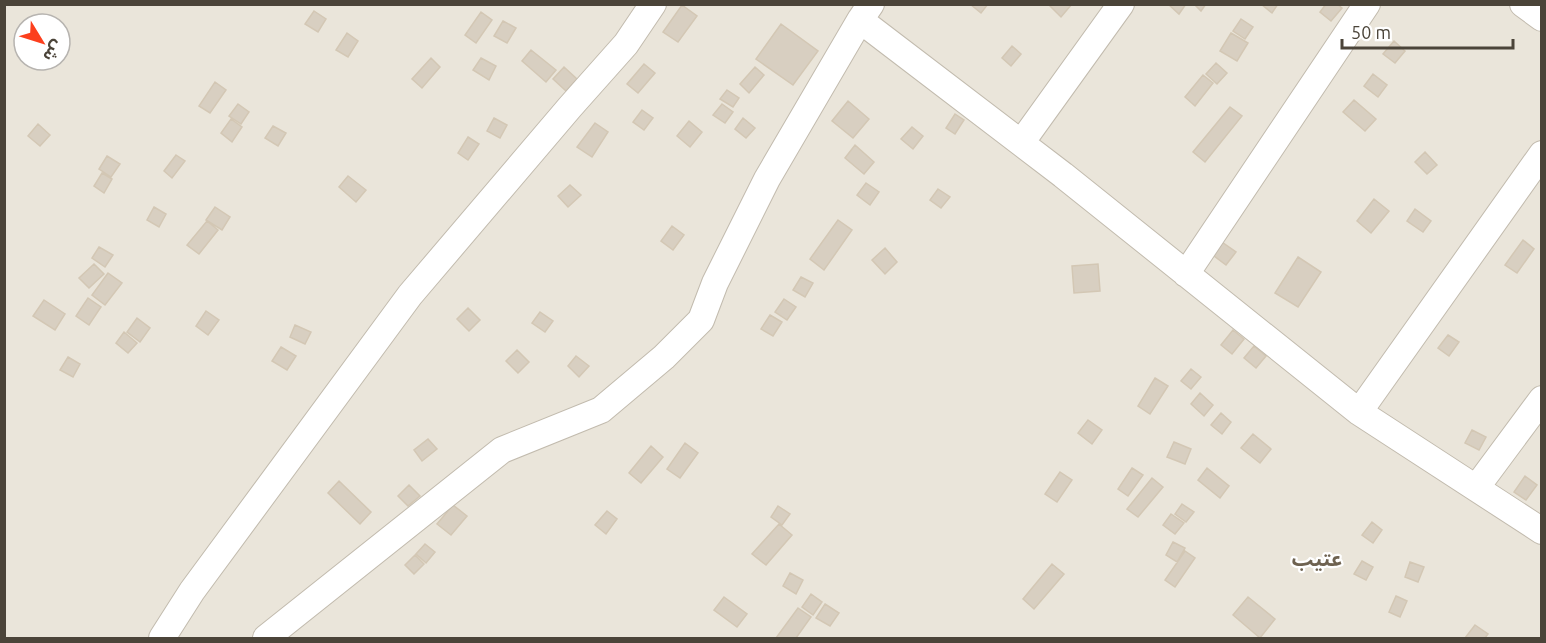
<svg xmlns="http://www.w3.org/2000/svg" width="1546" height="643" font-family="Ubuntu,'Noto Sans Arabic',sans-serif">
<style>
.residential{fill:#eae5da;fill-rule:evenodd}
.building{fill:#d8cfc1;stroke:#d3c7b4;stroke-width:1.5}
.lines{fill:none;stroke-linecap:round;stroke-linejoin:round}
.minor-casing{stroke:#c2bbae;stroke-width:28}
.minor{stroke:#fff;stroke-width:26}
.labels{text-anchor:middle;stroke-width:4.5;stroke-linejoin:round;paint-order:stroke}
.quarter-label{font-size:20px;font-weight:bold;fill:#6e6250;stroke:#fff}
</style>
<rect width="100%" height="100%" fill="#f6f3ec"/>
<path class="residential" d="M5,5H1541V638H5ZM24,24H60V60H24Z"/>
<path class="building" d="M970,4H988L981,13Z
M1048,4H1072L1061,17Z
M1168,4H1186L1179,14Z
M1194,4H1206L1201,11Z
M1261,4H1278L1272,13Z
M1326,4H1337L1342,8L1331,21L1320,12Z
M682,5L697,16L678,42L663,32Z
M314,11L326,19L318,32L305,24Z
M481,12L492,20L476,43L465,35Z
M1241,19L1253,27L1245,39L1233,31Z
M503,21L516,28L507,43L494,36Z
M781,24L818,51L793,85L756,59Z
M347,33L358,41L348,57L336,50Z
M1231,33L1248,43L1237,61L1220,51Z
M1394,41L1405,51L1395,63L1383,54Z
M1012,46L1021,54L1011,66L1002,58Z
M531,50L556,70L546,82L522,61Z
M431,58L440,67L422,88L412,79Z
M481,58L496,66L489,80L473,70Z
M1216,63L1227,73L1217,84L1206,74Z
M644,64L655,73L638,93L627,84Z
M564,67L577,79L566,91L553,79Z
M755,67L764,75L749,93L740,84Z
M1373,74L1387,85L1378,97L1364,86Z
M1203,75L1213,83L1195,106L1185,97Z
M215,82L226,90L210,113L199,106Z
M727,90L739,98L733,107L720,99Z
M1354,100L1376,119L1365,131L1343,112Z
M848,101L869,119L853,138L832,121Z
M238,104L249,112L241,124L229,116Z
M722,104L733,112L725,123L713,115Z
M1230,107L1242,116L1205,162L1193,152Z
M642,110L653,118L644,130L633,122Z
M955,114L964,120L955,134L946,128Z
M494,118L507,125L500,138L487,131Z
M743,118L755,128L746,138L735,129Z
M231,119L242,127L232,142L221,133Z
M689,121L702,132L690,147L677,136Z
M595,123L608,132L592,157L577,147Z
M38,124L50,135L40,146L28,136Z
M273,126L286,133L278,146L265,138Z
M912,127L923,136L913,149L901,139Z
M468,137L479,144L468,160L458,153Z
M855,145L874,162L864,174L845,158Z
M1425,152L1437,165L1427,174L1415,162Z
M176,155L185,161L172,178L164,171Z
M107,156L120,164L111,177L99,169Z
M102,173L112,179L104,193L94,186Z
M348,176L366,190L356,202L339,187Z
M866,183L879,192L870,205L857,195Z
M570,185L581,195L568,207L558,196Z
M938,189L950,197L941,208L930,200Z
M1374,199L1389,211L1371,233L1357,221Z
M154,207L166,214L159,227L147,220Z
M215,207L230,217L222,230L206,220Z
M1415,209L1431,221L1423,232L1407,221Z
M838,220L852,230L824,270L810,259Z
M207,221L218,230L199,254L187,245Z
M672,226L684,235L673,250L661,241Z
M1219,240L1236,252L1226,265L1210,253Z
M1523,240L1534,249L1517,273L1505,265Z
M99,247L113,255L105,267L92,258Z
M885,248L897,262L885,274L872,260Z
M1298,257L1321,272L1298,307L1275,293Z
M94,264L104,274L89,288L79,278Z
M1098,264L1100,291L1074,293L1072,266Z
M108,273L122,283L105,305L92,295Z
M801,277L813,283L805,297L793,290Z
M88,298L101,307L89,325L76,316Z
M784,299L796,307L787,320L775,312Z
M44,300L65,314L55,330L33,316Z
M468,308L480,320L469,331L457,319Z
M206,311L219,320L208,335L196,326Z
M540,312L553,321L545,332L532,323Z
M770,315L782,322L773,336L761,329Z
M137,318L150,328L140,342L127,332Z
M295,325L311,332L305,344L290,337Z
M1233,330L1244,339L1232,354L1221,345Z
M124,332L137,343L128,353L116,343Z
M1448,335L1459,342L1449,356L1438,348Z
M1254,346L1266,356L1256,368L1244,358Z
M281,347L296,356L287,370L272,361Z
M517,350L529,362L518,373L506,361Z
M576,356L589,366L579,377L568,366Z
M68,357L80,364L73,377L60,370Z
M1191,369L1201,377L1191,389L1181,381Z
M1155,378L1168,386L1150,414L1138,406Z
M1200,393L1213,405L1204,416L1191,404Z
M1221,413L1231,422L1222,434L1211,425Z
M1088,420L1102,430L1092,444L1078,433Z
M1472,430L1486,437L1479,450L1465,443Z
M1253,434L1271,449L1260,463L1241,448Z
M428,439L437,449L422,461L414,450Z
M1174,442L1191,449L1185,464L1167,457Z
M685,443L698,453L680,478L667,469Z
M651,446L663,457L641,483L629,473Z
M1132,468L1143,475L1128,496L1118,489Z
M1207,468L1229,486L1220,498L1198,480Z
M1060,472L1072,480L1057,502L1045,494Z
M1525,476L1537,485L1526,500L1514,492Z
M1152,478L1163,487L1138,517L1127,509Z
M339,481L371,512L360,524L328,493Z
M409,485L420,496L408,506L398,496Z
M1182,504L1194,512L1186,522L1175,514Z
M453,505L467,516L451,535L437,524Z
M778,506L790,514L782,525L771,517Z
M607,511L617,519L606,534L595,525Z
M1171,514L1184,523L1175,534L1163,525Z
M1372,522L1382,530L1373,543L1362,535Z
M779,524L792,535L766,565L752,554Z
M1173,542L1185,548L1177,562L1166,555Z
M425,544L435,552L426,563L416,554Z
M1185,551L1195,558L1175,587L1165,580Z
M415,555L424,564L414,574L405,565Z
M1362,561L1373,567L1366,580L1354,574Z
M1410,562L1424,567L1418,582L1405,577Z
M1052,564L1064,574L1034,609L1023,599Z
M790,573L803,580L796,594L783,586Z
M811,594L822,602L813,615L802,607Z
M1396,596L1407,601L1400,617L1389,612Z
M724,597L747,614L737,627L714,610Z
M1248,597L1275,619L1260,638L1233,615Z
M825,604L839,613L830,626L816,618Z
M798,608L811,617L796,638H776Z
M1475,625L1488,634L1485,638H1465Z"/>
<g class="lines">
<g class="minor-casing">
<path id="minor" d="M1523,4L1542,18
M860,20L1063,175L1359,412L1542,531
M1021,143L1121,4
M1186,274L1367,4
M1359,412L1542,154
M1476,488L1542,399
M162,638L192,591L410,295L570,107L626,44L653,4
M266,638L502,450L601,410L664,357L701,320L715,283L767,179L860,20L871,4"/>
</g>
<use href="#minor" class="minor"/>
</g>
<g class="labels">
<g class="quarter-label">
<text x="1317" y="566">عتيب</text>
</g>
</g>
<rect width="1546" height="643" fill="none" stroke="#4b4439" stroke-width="12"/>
<g transform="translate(42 42) rotate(128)"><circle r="28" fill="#ffffff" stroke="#b7b4b0" stroke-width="1.5"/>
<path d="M0-4.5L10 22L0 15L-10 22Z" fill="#fc3f1d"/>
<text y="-9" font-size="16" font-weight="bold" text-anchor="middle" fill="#4b4439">ش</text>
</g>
<path d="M1342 39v9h171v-9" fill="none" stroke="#4b4439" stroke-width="3"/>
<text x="1351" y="39" font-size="18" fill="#4b4439" stroke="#ffffff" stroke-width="4.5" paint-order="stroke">50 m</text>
</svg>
